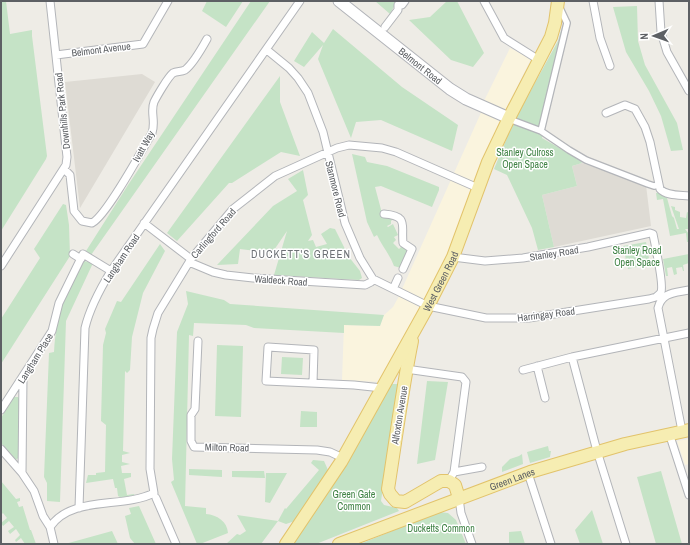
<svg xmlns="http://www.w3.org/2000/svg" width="690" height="545" font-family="'Archivo Narrow',sans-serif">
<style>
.commercial{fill:#faf4de}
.education{fill:#dedbd4}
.green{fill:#c5e3c6}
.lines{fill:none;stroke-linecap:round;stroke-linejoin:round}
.pedestrian-casing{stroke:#b3b5b9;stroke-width:8}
.minor-casing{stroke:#b3b5b9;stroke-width:9}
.secondary-casing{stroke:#b2b4b9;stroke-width:13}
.primary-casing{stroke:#e2c36b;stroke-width:14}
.pedestrian{stroke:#fff;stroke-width:5.5}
.minor{stroke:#fff;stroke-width:7}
.secondary{stroke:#fff;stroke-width:11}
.primary{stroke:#f6edb2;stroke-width:12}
.labels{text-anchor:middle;stroke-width:3;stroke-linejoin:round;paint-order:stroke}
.street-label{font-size:10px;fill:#5d6064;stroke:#fff}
.park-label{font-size:10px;fill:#3f8244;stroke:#fff}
.neighbourhood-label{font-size:11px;letter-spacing:1px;fill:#6e7276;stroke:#fff}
</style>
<rect width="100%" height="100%" fill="#eeece6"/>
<path class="commercial" d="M510,48L531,59L505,111L484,101Z
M484,106L505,114L447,254L427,295L380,382L342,380L344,325L380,326L384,315L393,307L398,298Z
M689,439V464L685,465L677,441Z"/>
<path class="education" d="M142,74L155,82L80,208L65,82Z
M582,163L646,185L651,226L554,247L542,195L577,186L572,166Z"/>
<path class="green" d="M1,1H6L10,34L32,30V36L47,156L46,159L1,231Z
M207,1H243L226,27L202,11Z
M251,1H270L91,255L86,251L128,185Z
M375,1H397L390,14Z
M447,1H457L484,53L473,67L451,60L409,20L430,17Z
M637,6L638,41L645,65L677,123L683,150L671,151L661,116L649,91L626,52L613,7Z
M565,18L570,20L542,138L580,160L582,163L572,166L577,186L542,195L554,247L538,250L532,228L507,175L494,169L514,121L558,41Z
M333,29L402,87L458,125L452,151L381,120L356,122L351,138L318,59L323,45L304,67L294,61L312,32L324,43Z
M280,76V102L300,156L281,152L232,183H229L177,241L167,233Z
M352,154L365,157L367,162L387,166L439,187V190L432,207L381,186L375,187L383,217H391L392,220L391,221V224L387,226L388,227L393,224L398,235L394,237L396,240L393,243L399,249L402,246L409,249L401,268L394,266C390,255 382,246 377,235L374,237L367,222Z
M303,170L308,195L303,200L312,235L308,241L313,240L316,247L327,244L321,234L330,228L335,229L349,257L360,271L362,278L359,280L274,275L287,231L272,253L240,249L238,264L217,265L273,206L297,191L288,179Z
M656,193H658L667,198L672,216L674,218L677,229H679L671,206L675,207V210L680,212V217L686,218L687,212L689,213V229H685L689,234V242H687L686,233L670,236L663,199L657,200Z
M63,204L66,205L69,225L70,256L1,364V319L40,258L34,249Z
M646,242L650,264L628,269L623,246Z
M160,244L165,251L143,293L132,337L130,370L127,373L125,371L123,451L130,453L122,455V462L130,464L121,466L122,473H131V477L124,479L127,495L134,494L135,496L122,498L118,496L117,488H115L113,479L86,483L88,475H96V473L105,472L106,425L101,421L103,345L106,333L105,329L117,301L121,302Z
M689,254V263L683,265L684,271H683L682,267L676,268L677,274L674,275L672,267L667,268L668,276H666L663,259Z
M84,261L93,263L66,321L60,502L47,501V483L44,477L49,353L54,352C55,332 59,310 67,291C72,281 78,271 84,261Z
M186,291L224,300L230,304L384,315L380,326L344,325V333L254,328L246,325L194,323L193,336L189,335L185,506L206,508V514C217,515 227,521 228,533L200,544H197L171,482L174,480L172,459L177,332L188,304Z
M217,345L243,346L241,417L215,416Z
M282,357L303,358L302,375L281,374Z
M427,381L448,382L435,460L417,464Z
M389,384H398L381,501L384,505L397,508L399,511L316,544H291L349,461Z
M14,397H18L20,400L18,458L16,460L1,443V418Z
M301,411L317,412V427H300Z
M548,446L549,451H551L550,457L530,463L527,452Z
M522,454L523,464L502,472V467L510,459L519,456Z
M313,460L324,461L328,470L295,521L286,524L278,521L261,544H226L237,534L240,535L246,531L237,515L278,521L285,508L286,509L319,470L311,463Z
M189,469L222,470V477L189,475Z
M232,471H264L265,478L232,477Z
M661,471L682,544H656L637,477Z
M266,473H287L270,503L265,502Z
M1,481L16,499L20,498V501L17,502L19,507L23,506V507L30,530H31L36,544H25L21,538L16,542L15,540L20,535L16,529L10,534L8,531L14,527L9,521L3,526L1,523L7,518L3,513L1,515Z
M139,506L156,544H135L130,538L125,516L131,514L129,508Z
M592,510L603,544H580L575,530Z
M439,512L448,513L456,520L466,544H360Z
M112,531L118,544H65Z
M521,531L525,544H509V532Z"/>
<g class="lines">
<g class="pedestrian-casing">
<path id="pedestrian" d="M509,119L541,131L569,150L586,160L648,184L654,186L659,185
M541,131L567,23L559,6"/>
</g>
<g class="minor-casing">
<path id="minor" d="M484,1L504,38L539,60
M593,1L600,38L610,66
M659,1L661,32L667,52L689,91
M385,27L398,10V5H402L405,1
M267,50L289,68L298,78L308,93L323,132L345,223L360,258L373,279L428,306L486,318H529L649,299L656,297C657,296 660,294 661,292C664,284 655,245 653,234L650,233L588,247L523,258L485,261L453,257
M56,55L143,44L168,1
M606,113L625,105L635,109L645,127L650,142L660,189C666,196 680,195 689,196
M64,169L70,175L74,211L82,221L92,223C107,215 142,150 152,133C156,121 150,112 154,102C157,96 168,77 173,73C177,71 181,72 185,70C193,64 202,48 207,39
M384,214C409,216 401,225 403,243L412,249L403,269
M144,223L191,259
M73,254L81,259
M189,262L213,272L226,275L253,278L365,285L371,282L373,279
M1,266L66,165L67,157L50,1
M393,289L398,278
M198,341L195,409L191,415V441L194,447L317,450L330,452L343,458
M572,357L597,451L626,544
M537,366L545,398
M406,369L462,377L466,382L454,472L449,481
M523,370L572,357L689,333
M313,383L314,350L268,347L266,381L354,385L382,388
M1,410L52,331L59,303L83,254L111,271
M682,431L658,308C662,292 675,293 689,290
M669,433L689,495
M1,449L22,473L34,491L43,516L50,527L54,544
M454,472L482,467
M22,473L23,377
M528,473L551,544
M156,498L176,544
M459,498L461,513L472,544
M79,508L85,328C90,307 100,289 111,271L300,1
M50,527C72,495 122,509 154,493L150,469L151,338L153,329L158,313L191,259L233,209L275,176L337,148L349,145L382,148L396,152L478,188"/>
</g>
<g class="secondary-casing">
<g id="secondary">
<path id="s1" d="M339,1L450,89L466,99L509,118"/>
</g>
</g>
<g class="primary-casing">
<g id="primary">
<path d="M412,341C402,390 396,439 388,489L390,494L396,501L405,502L441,481H449L455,485L459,498"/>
<path id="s2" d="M286,544L341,462L428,306L453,257L488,162L509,118L551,37L555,23L558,1"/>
<path id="s3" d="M339,544L530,472L625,444L689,430"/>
</g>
</g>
<use href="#pedestrian" class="pedestrian"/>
<use href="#minor" class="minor"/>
<use href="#secondary" class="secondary"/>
<use href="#primary" class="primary"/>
</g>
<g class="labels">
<g class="street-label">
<text transform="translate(101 49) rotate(-7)" y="4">Belmont Avenue</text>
<text dy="4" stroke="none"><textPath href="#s1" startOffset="104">Belmont Road</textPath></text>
<text transform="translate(62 111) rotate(-96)" y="4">Downhills Park Road</text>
<text transform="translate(143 146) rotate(-61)" y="4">Ivatt Way</text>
<text transform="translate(336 189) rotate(76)" y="4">Stanmore Road</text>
<text transform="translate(213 233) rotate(-49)" y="4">Carlingford Road</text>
<text transform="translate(554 253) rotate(-9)" y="4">Stanley Road</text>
<text transform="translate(121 258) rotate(-56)" y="4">Langham Road</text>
<text transform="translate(281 280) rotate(4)" y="4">Waldeck Road</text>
<text dy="4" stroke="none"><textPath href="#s2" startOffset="305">West Green Road</textPath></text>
<text transform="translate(546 314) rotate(-7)" y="4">Harringay Road</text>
<text transform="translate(35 358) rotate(-58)" y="4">Langham Place</text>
<text transform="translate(399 415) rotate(-81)" y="4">Alfoxton Avenue</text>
<text transform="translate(227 447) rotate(1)" y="4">Milton Road</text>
<text dy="4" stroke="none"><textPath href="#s3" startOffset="185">Green Lanes</textPath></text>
</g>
<g class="park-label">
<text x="525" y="156">Stanley Culross<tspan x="525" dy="12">Open Space</tspan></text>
<text x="637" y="254">Stanley Road<tspan x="637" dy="12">Open Space</tspan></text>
<text x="354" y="498">Green Gate<tspan x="354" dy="12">Common</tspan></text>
<text x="441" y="532">Ducketts Common</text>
</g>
<g class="neighbourhood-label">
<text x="301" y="258">DUCKETT'S GREEN</text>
</g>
</g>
<rect width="690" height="545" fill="none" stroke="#5d6064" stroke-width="4"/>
<g transform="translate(654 36) rotate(268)" stroke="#ffffff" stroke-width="3" paint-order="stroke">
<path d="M0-3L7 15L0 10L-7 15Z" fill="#5d6064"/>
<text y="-6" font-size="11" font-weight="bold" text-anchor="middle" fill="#5d6064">N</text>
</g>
</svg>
